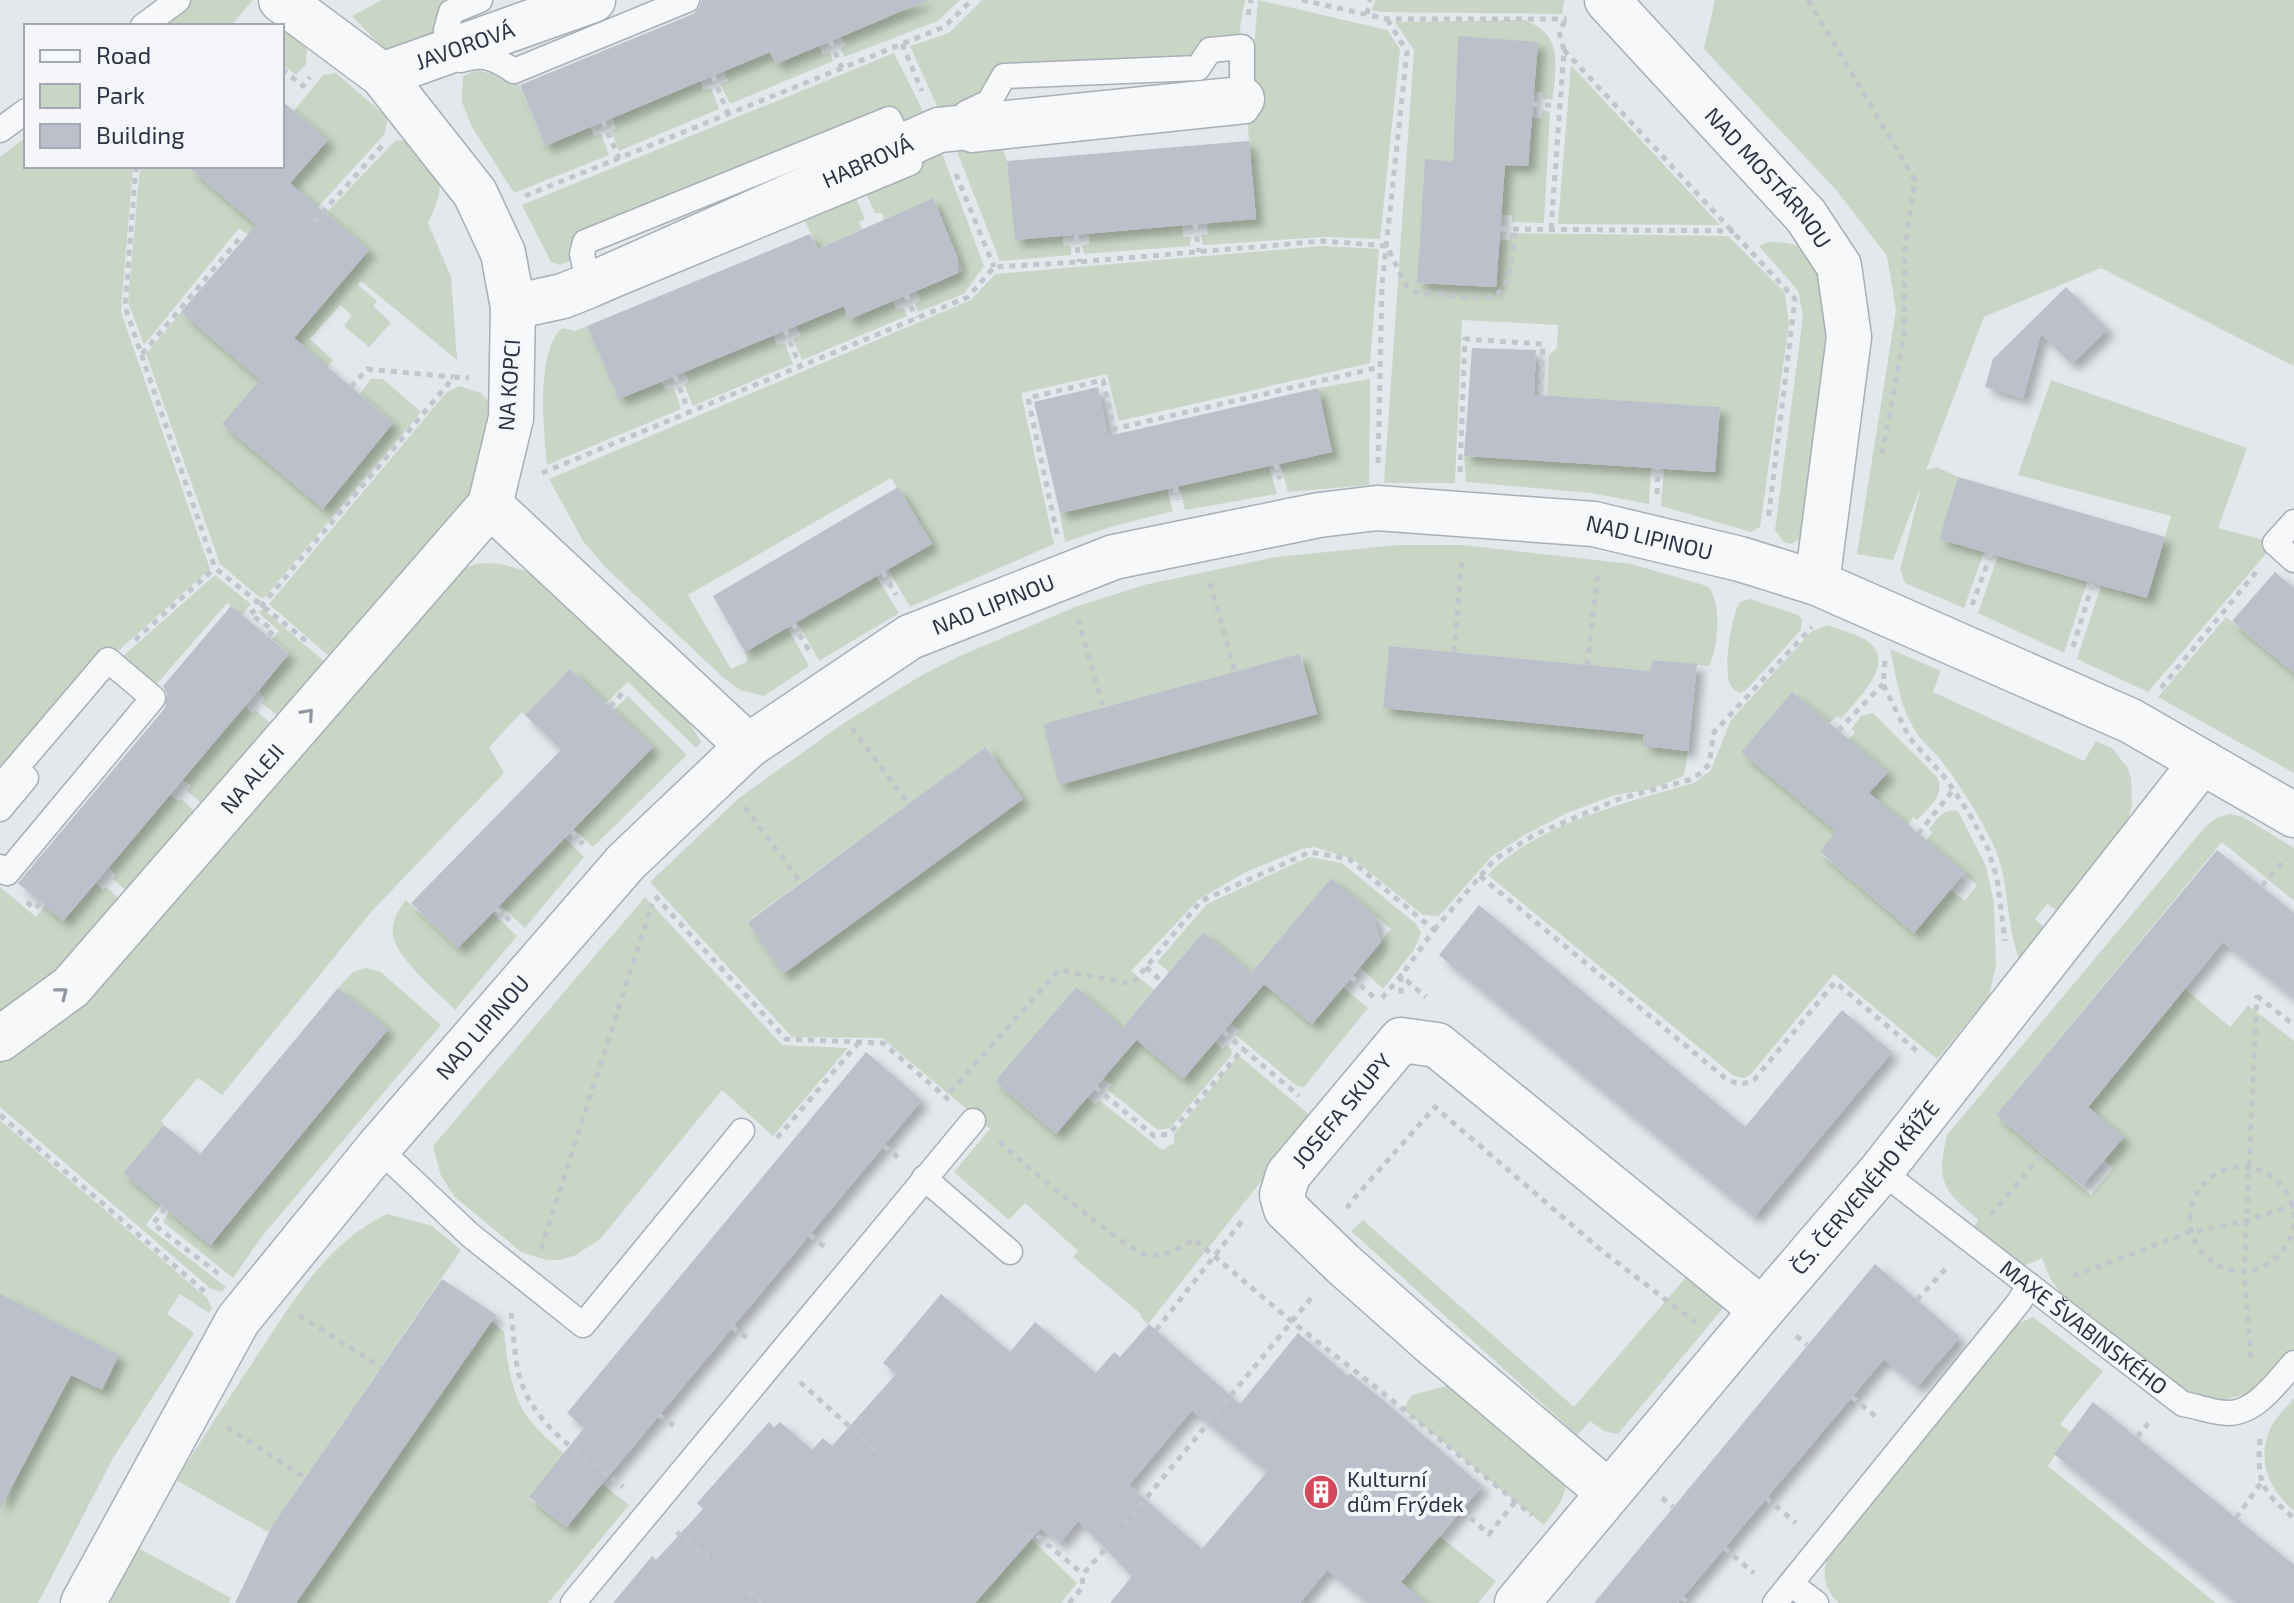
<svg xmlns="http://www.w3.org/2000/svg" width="2294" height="1603" font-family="'Exo 2',sans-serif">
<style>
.green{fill:#c9d6c5;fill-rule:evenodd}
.building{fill:#bbc0ca;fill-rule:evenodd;filter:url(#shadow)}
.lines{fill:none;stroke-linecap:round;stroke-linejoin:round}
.service-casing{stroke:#a9aeb7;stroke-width:27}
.minor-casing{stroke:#a9aeb7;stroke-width:47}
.path{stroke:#c2c5cb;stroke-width:5;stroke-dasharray:6 6;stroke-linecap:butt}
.service{stroke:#f7f8fa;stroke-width:24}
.minor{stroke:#f7f8fa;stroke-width:44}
.oneway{stroke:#9196a0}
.labels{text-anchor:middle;stroke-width:8;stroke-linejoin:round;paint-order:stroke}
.street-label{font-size:22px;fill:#2b3445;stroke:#f4f6f9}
.poi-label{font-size:22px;fill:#2b3445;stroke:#f4f6f9;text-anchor:start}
</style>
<defs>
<filter id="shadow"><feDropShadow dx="7" dy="7" stdDeviation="4" flood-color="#0004"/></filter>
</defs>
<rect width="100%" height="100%" fill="#e4e7ec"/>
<path class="green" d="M191,0H251L252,1L231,26H161L160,24Z
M382,0H480L446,30L388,53L352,16Z
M882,0H960L938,21L844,57L841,48L846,45L841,37L888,17Z
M982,0H1245L1240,27L1242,47L1198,68L1004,76L989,102L941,115L910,46L949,33Z
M1258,0L1387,30L1400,49L1380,239L1323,237L1203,245L1201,235L1208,234L1207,223L1256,218L1241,49L1254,46Z
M1375,0H1564L1562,14L1381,12L1372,10Z
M1715,0H2294V366L2101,268L1984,317L1926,470L1937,467L1958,477L1939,539L1984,552L1964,608L1905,583L1900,570L1922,483L1893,560L1857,554L1896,310L1887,256L1837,191L1704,49Z
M1524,20C1565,35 1555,65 1553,100L1543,99L1542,92H1534L1537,42L1458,37L1453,162L1425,160L1417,283L1496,287L1500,240H1510V233L1728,236L1785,293L1789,324L1760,527L1751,532L1661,506L1664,469L1715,472L1720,407L1547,397L1549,355L1557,348L1558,325L1462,320L1455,483H1384L1414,50L1395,22Z
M282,27L307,49L306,64L296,75L282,64Z
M819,46L823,55L830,52L833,61L730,104L720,84L728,81L724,71L770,52L776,64Z
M894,53L927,119L896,124L560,265L551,262L522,205Z
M1571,65L1720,225L1558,224Z
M477,70L492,74L503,80L515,75L545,146L590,127L594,136L601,134L609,155L514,193L472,127L462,102L463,76Z
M336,73L388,118L384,135L316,209L281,193L327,140L294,111L323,75Z
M700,81L703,90L711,88L719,109L619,151L611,131L616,128L613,118Z
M1543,110L1550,112L1544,223L1512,222V215H1501L1505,165L1528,166L1532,118H1542Z
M26,137V166H133L121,312L210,569L108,660L0,787V157Z
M410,139C438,176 450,178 428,223L451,277L457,360L361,281L358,285L377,301L373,306L391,323L369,347L344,326L352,315L340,305L310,339L333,360L327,367L294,338L369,250L326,213L395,141Z
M954,144H996L1003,151L1007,161L1015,239L1063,236V245L1071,246V255L1000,261Z
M940,148L984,266L964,294L918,312L915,304L920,300L917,291L963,271L933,198L884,220L882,213H875L861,183Z
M140,166H187L257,225L248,235L239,228L144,345L128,302Z
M851,187L865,219L859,222L862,229L818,249L799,208Z
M1182,225L1183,237H1191L1190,246L1084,254L1082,246L1089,244V234Z
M1768,242C1810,242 1810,253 1832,284L1812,513L1800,538L1792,544L1784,542L1775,530L1803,317L1799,294L1795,287L1759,246Z
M1322,246L1379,249L1370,363L1119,421L1107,374L1021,393L1054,544L910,607L888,569L932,543L891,478L688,595L731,669L748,661L745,652L787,627L809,666L764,696L740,690L725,679L605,567L583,541L549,479L971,300L995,274Z
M892,301L897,310L904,308L907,316L802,360L793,339L801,336L796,326L844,306L849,319Z
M181,312L223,348L269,369L323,508L393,423L360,394L371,379H383L421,412L264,598L259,597L220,564L146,354Z
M587,326L619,399L661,382L666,390L674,388L681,409L547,465C544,430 535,354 562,328L575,331Z
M773,336L777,345L785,343L793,364L693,406L684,384L689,382L685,372Z
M1370,379L1369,485L1288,492L1280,464L1332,452L1318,388Z
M2051,380L2247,448L2218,528L2275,543L2148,692L2077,659L2101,586L2147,598L2171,516L2018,475Z
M459,386L481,393L490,403L492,420L480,486L337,663L269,604L446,393Z
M1464,456L1651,468L1649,504L1591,493L1466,482Z
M1269,466L1277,494L1185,510L1179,486Z
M1167,489L1173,511L1114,526L1065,542L1060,513Z
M1398,545H1463L1631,564L1707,586C1723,600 1718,648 1709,666L1652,660L1650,671L1389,646L1383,708L1644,734L1643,746L1688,751L1684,776L1651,789L1615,795L1567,813L1528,833L1492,856L1439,916L1423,915L1353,859L1314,847L1302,849L1246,872L1198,900L1131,971L1154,990L1122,1028L1075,988L995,1081L1055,1133L1087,1097L1095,1104L1099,1100L1162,1150L1174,1143V1134L1237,1057L1243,1059L1312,1117L1148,1324L1140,1316L1141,1314L1073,1257L1078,1251L1025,1203L1009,1220L954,1172L990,1129L882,1038L792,1037L650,882L739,798L847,721L922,675L960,656L1075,607L1144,585L1276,557ZM1301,654L1317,714L1059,784L1043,724ZM987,747L1005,774L1006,784L783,973L748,921Z
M1998,556L2087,582L2064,653L1978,613Z
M479,563L501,564L526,571L564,602L683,712L701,742L696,748L628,682L606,703L570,669L525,715L522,712L489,747L504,773L371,912L222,1095L198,1078L161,1121L164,1125L123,1173L161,1205L146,1225L226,1287L222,1292L210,1288L0,1107V1057L453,572Z
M215,575L251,604L242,615L227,603L148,694L114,664Z
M876,576L899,613L819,661L797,621Z
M1750,599L1798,615L1802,619L1801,630L1745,691L1739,693C1734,689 1733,690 1730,684C1723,669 1731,615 1740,602Z
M263,609L333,669L286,723L262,703L265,699L259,691L289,653L272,639L279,631L258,612Z
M2226,617L2294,673V773L2158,697Z
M1827,625C1840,630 1863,635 1872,645C1894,668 1854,702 1841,719L1837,716L1829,723L1792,693L1741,752L1836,831L1820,853L1914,933L1950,890L1965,901L1977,885L1926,841L1932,833L1929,829C1937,820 1944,807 1958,811L1986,866L1994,904L1996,965L1989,996L1937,1059L1834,974L1751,1074L1744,1078L1734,1076L1488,875C1534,825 1630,801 1694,783L1711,770L1731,720L1811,632Z
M1890,649L1941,671L1933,692L2084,761L2096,741L2112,748L2127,767L2131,778L2132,806L2126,826L2058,911L2047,904L2035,919L2045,928L2019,958C2005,922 2010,879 1993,844C1978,814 1961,786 1940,759C1933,750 1922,742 1916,732C1900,707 1896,677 1890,649Z
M628,696L687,755L593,847L574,829L652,748L614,710Z
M244,706L252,713L255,710L280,731L211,811L187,791L191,786L182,779Z
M1873,713L1937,777C1946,795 1929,807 1917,820L1913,817L1907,826L1869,793L1849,740L1855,732L1851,729L1861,716Z
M170,795L178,801L181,799L204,819L136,899L113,879L116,875L109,868Z
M2229,814L2243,817L2294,848V901L2222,842L1996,1115L2091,1195L2113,1168L2104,1160L2088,1107L2185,989L2230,1027L2248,1005L2294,1041V1349L2267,1382L2250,1393L2223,1400H2212L2192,1394L2065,1300L2050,1278L2042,1258L2026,1265L2016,1262L1973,1228L1979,1220C1943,1190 1936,1183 1947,1135L2205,827L2215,819Z
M565,838L584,857L525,928L500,905Z
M1309,857L1342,863L1416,924L1421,933L1414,950L1383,989L1360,967L1391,929L1331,878L1251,973L1203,932L1169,972L1157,962L1207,904Z
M96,883L103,890L106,887L129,907L0,1028V887L36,917L45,906L63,921Z
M645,897L782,1045L848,1048L773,1136L722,1090L601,1238L576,1255L560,1260H547L521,1252L455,1197L441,1176L433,1146Z
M406,900L458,948L493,913L517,936L455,1010C438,992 396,958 393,935C391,921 398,910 406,900Z
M365,968L381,972L441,1025L263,1235L233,1278L163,1222L169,1212L211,1245L388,1030L338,988L353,972Z
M1264,984L1312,1024L1343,987L1368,1008L1304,1087L1297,1086L1236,1035L1239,1030L1231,1023Z
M1137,1040L1183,1079L1215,1042L1222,1049L1227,1045L1232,1050L1231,1056L1170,1128L1158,1130L1108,1090L1112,1085L1103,1078Z
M0,1120L207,1298L212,1308L209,1313L180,1294L167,1314L194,1333L113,1458L38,1603H0Z
M388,1214L432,1226L461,1250L268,1532L176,1480C201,1440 227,1401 253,1362C289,1308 326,1241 388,1214Z
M1363,1220L1574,1407L1689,1274L1724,1307L1618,1434L1604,1431L1590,1421L1577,1435L1351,1231Z
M2033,1317L2103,1371L2060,1424L2070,1432L2048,1466L2216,1603H1839C1822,1587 1821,1570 1831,1550L2015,1325Z
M491,1321L504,1332C507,1359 510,1386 523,1410C540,1440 601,1482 629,1505L548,1603H287L321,1568ZM549,1473L587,1503L567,1528L529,1498Z
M1450,1385L1566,1478C1566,1499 1556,1509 1544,1525L1403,1409L1412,1395Z
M2294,1398V1511C2270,1491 2256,1460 2270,1429C2275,1418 2286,1408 2294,1398Z
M1439,1536L1496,1581L1478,1603H1398L1401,1582Z
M1031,1539L1077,1583L1061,1603H975Z
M138,1548L231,1598L229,1603H110Z"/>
<path class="building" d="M702,0H928L776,64L770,52L545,146L520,85L693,14L699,8Z
M1458,36L1538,42L1528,166L1505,165L1496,287L1417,283L1425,159L1453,162Z
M282,101L328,140L290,183L369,250L294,338L393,423L323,509L222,424L260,380L181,312L256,225L187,166H282Z
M1249,141L1256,219L1015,240L1007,161Z
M933,198L958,259V273L848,320L844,306L619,399L587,326L810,234L818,249Z
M2066,287L2108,329L2072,364L2041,334L2023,398L1985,387L1993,359Z
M1472,348L1536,350L1534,395L1720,407L1715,472L1464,456Z
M1098,387L1108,436L1318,388L1332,452L1060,513L1034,402Z
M1958,477L2165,537L2147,598L1939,539Z
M898,487L932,544L745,652L713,596Z
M2275,572L2294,588V673L2232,621Z
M231,606L289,654L63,921L18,883L165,708L167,694L163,686Z
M1389,646L1650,671L1652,660L1697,664L1688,751L1643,746L1644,734L1383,708Z
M1300,654L1317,714L1059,785L1043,724Z
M570,669L653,747L458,948L411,903L561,750L525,715Z
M1792,692L1888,772L1869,793L1965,872L1914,933L1820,852L1836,831L1741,752Z
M986,747L1023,799L783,974L748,922Z
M2217,850L2294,913V999L2223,942L2088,1107L2124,1137L2082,1186L1996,1115Z
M1331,878L1373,913L1381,942L1312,1024L1264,984L1183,1079L1132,1036L1136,1040L1056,1134L995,1081L1076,987L1122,1028L1203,932L1251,973Z
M1479,905L1745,1127L1842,1010L1892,1052L1754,1217L1439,955Z
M338,988L388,1029L210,1245L123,1173L164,1125L200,1154Z
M866,1052L922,1100L566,1527L529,1497L584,1428L567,1413Z
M1875,1264L1960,1337L1917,1387L1884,1359L1678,1603H1594Z
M442,1279L496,1315L296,1603H235L272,1526Z
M0,1294L119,1355L102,1390L71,1375L0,1509Z
M941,1294L1010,1352L1035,1322L1096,1373L1114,1352L1120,1357L1149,1324L1240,1404L1298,1333L1348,1376L1350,1373L1384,1401L1482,1486L1401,1582L1425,1603H1368L1327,1570L1300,1603H1110L1132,1576L1078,1521L1060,1543L1041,1528L975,1603H613L652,1556L656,1560L703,1509L697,1503L769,1422L774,1428L780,1422L812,1450L823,1438L832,1446L896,1374L883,1363ZM1192,1410L1267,1472L1202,1549L1129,1485Z
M2093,1402L2294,1565V1603H2237L2054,1454Z"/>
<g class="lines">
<g class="service-casing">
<g id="service">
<path d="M480,0L451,12L446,30L461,60C483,52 496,59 514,71L687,0"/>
<path d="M143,26L178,0"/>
<path d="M1242,47V99L1246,111L971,140L966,113L989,102L1004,76L1198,68L1210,50Z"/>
<path d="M889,119L910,163L591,295L582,254L585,242Z"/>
<path d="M0,130L26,111"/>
<path d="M2294,522L2275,543L2294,560"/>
<path d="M0,787L108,660L153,698L7,873L0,867"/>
<path d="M0,809L26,778"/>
<path d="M378,1148L470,1235L583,1325L742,1131"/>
<path id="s1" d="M1881,1171L2183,1404C2197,1406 2213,1413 2228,1413C2256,1413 2277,1382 2294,1363"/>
<path d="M924,1178L1010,1252"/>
<path d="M1791,1584L1816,1603"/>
<path d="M573,1603L973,1121"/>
<path d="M1775,1603L2019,1302L2029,1285"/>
</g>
</g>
<g class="minor-casing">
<g id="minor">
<path d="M281,0L382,75L475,193L503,253L513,307L511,418L490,505L748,746"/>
<path id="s2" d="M1607,0L1806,216L1839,266L1849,337L1817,583"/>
<path id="s3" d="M382,75L593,0"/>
<path id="s4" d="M513,307L563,296L588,286L939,130L1242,99"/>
<path id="s5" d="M0,1039L71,987L490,505"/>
<path id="s6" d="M1608,1492L1432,1343L1343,1264L1286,1209L1282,1195L1288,1175L1401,1040L1437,1045L1762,1310"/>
<path id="s7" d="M83,1603L238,1320L378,1148L626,862L748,746L910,637L1114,557L1319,515L1377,508L1594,524L1740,559L1817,583L2131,721L2294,815"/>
<path id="s8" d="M1517,1603L1762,1310L1881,1171L2202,762"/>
</g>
</g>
<path class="path" d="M1302,0L1387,19H1567
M1808,0L1915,180L1905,247L1904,336L1882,454
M1367,14L1370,0
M1248,15L1251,0
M830,41L842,68
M902,44L922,91
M1564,50L1795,299L1768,521
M282,69L303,86L310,77
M713,76L728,114
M1533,104L1560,106
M603,121L619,158
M136,166L125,307L215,568L310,644
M956,174L994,267
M525,196L944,27L972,0
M314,222L382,146
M1195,224L1199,252
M1501,229L1734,231
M1551,229L1564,50L1559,32L1567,17
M1076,235L1079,262
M906,295L916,318
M785,330L800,366
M142,354L240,238L243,240
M675,376L689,412
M351,387L367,369L453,377
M1378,463L1382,285L1407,52L1387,19
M1276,464L1280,479
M1460,472L1465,339L1543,344L1540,396
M542,473L968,297L994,267L1079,262L1324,241L1387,246L1406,286L1416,292C1436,293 1489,305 1502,290C1511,280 1513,243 1516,229
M1175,487L1178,500
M1657,494L1658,469
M1057,534L1028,398L1103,380L1114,429L1380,367
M883,572L896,595
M1210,583L1235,671
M1972,605L1991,554
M1078,619L1103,707
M793,624L810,652
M269,636L273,630L250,614L262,605L454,377L469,378
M135,640L215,568
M2073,647L2093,583
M1454,652L1462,557
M1885,661L1883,684L1909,737L1946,779L1969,813L1988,849L1997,878L2005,941
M1587,665L1598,570
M2161,688L2256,572
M610,707L625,690
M852,728L908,803
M1838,731L1883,684
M745,807L801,883
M572,832L583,844
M1918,834L1953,790
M1480,876L1725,1078C1736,1084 1742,1086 1754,1080L1835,982L1917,1051
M2262,886L2286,858
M655,896L786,1039L883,1043L949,1100
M27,902L35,909L41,902
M496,909L515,924
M1434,930L1495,859L1536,834L1619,799L1689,780L1701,773L1709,764L1714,732L1812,627
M1146,967L1161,981
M1351,977L1378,1001
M2257,996L2294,1025
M1382,998L1401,976L1426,997
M1224,1032L1243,1049
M1095,1087L1154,1136L1169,1134L1243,1049L1299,1096
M950,1092L1059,970L1132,984L1201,901L1310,852L1349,859L1434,930L1401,976V995
M0,1115L205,1292
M777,1138L859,1042
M999,1142C1023,1162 1125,1251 1148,1255C1166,1257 1180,1248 1194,1239L1291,1321L1387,1396L1532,1515
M884,1146L899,1158
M2190 1219a52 52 0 1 1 104 0a52 52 0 1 1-104 0Z
M165,1208L153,1224L219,1274
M1350,1208L1348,1206L1357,1195L1435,1107L1601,1250L1696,1323
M1991,1215L2042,1154
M810,1235L825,1247
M541,1249L652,904
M2073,1276L2190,1232L2245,1221L2294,1205
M1917,1300L1949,1265
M511,1313C514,1333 514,1356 519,1375C533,1427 584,1456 623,1487
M299,1315L382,1368
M732,1327L750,1340
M1156,1330L1242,1221
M1796,1336L1807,1345
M2251,1358L2244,1273L2257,995
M800,1382L883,1457
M1852,1397L1879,1419
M659,1415L674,1426
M227,1427L306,1478
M2137,1437L2151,1420
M2260,1439C2257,1482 2260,1490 2294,1518
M1662,1498L1673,1507
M1766,1498L1796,1523
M1461,1510L1489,1534L1515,1502
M2236,1518L2261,1483
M1124,1525L1312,1297
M677,1532L712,1561
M1026,1535L1035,1534L1083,1574
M1724,1548L1754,1573
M748,1591L762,1603
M1682,1598L1688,1603
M1069,1603L1082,1588L1083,1574L1107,1547"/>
<use href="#service" class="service"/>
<use href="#minor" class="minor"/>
</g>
<defs><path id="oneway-chevron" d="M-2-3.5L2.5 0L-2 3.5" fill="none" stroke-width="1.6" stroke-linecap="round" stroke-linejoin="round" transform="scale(2)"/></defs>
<g class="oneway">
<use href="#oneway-chevron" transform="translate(308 714) rotate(-49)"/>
<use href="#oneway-chevron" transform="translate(62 993) rotate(-38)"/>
</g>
<defs>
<g id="building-disc" transform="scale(1.8)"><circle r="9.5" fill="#d1495b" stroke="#f4f6f9"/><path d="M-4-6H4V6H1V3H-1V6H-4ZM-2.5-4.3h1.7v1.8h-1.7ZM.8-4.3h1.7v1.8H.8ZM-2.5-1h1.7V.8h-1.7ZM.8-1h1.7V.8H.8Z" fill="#fff"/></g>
</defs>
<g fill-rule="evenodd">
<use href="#building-disc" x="1321" y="1492"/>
</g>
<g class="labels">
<g class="street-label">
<text dy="8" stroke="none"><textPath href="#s3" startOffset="88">JAVOROVÁ</textPath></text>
<text dy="8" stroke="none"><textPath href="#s4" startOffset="384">HABROVÁ</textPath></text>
<text dy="8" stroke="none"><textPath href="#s2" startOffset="240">NAD MOSTÁRNOU</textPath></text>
<text transform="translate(509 385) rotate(-86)" y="8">NA KOPCI</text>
<text dy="8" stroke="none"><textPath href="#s7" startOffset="2048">NAD LIPINOU</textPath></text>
<text dy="8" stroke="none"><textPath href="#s7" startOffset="1376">NAD LIPINOU</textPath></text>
<text dy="8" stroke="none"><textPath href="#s5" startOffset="364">NA ALEJI</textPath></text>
<text dy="8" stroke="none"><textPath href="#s7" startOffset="704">NAD LIPINOU</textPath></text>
<text dy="8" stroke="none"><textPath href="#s6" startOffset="548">JOSEFA SKUPY</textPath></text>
<text dy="8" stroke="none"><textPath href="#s8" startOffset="542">ČS. ČERVENÉHO KŘÍŽE</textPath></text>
<text dy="8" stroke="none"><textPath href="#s1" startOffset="256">MAXE ŠVABINSKÉHO</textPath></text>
</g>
<g class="poi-label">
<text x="1347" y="1487">Kulturní<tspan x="1347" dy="25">dům Frýdek</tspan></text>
</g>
</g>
<rect x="24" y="24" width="260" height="144" fill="#f4f6f9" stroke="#a4a8b1" stroke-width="2"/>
<rect x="40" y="50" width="40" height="12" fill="#f7f8fa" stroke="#a4a8b1" stroke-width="2"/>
<text x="96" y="64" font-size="24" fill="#2b3445">Road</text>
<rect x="40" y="84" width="40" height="24" fill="#c9d6c5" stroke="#a4a8b1" stroke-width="2"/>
<text x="96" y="104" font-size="24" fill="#2b3445">Park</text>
<rect x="40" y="124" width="40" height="24" fill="#bbc0ca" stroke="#a4a8b1" stroke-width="2"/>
<text x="96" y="144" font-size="24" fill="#2b3445">Building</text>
</svg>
